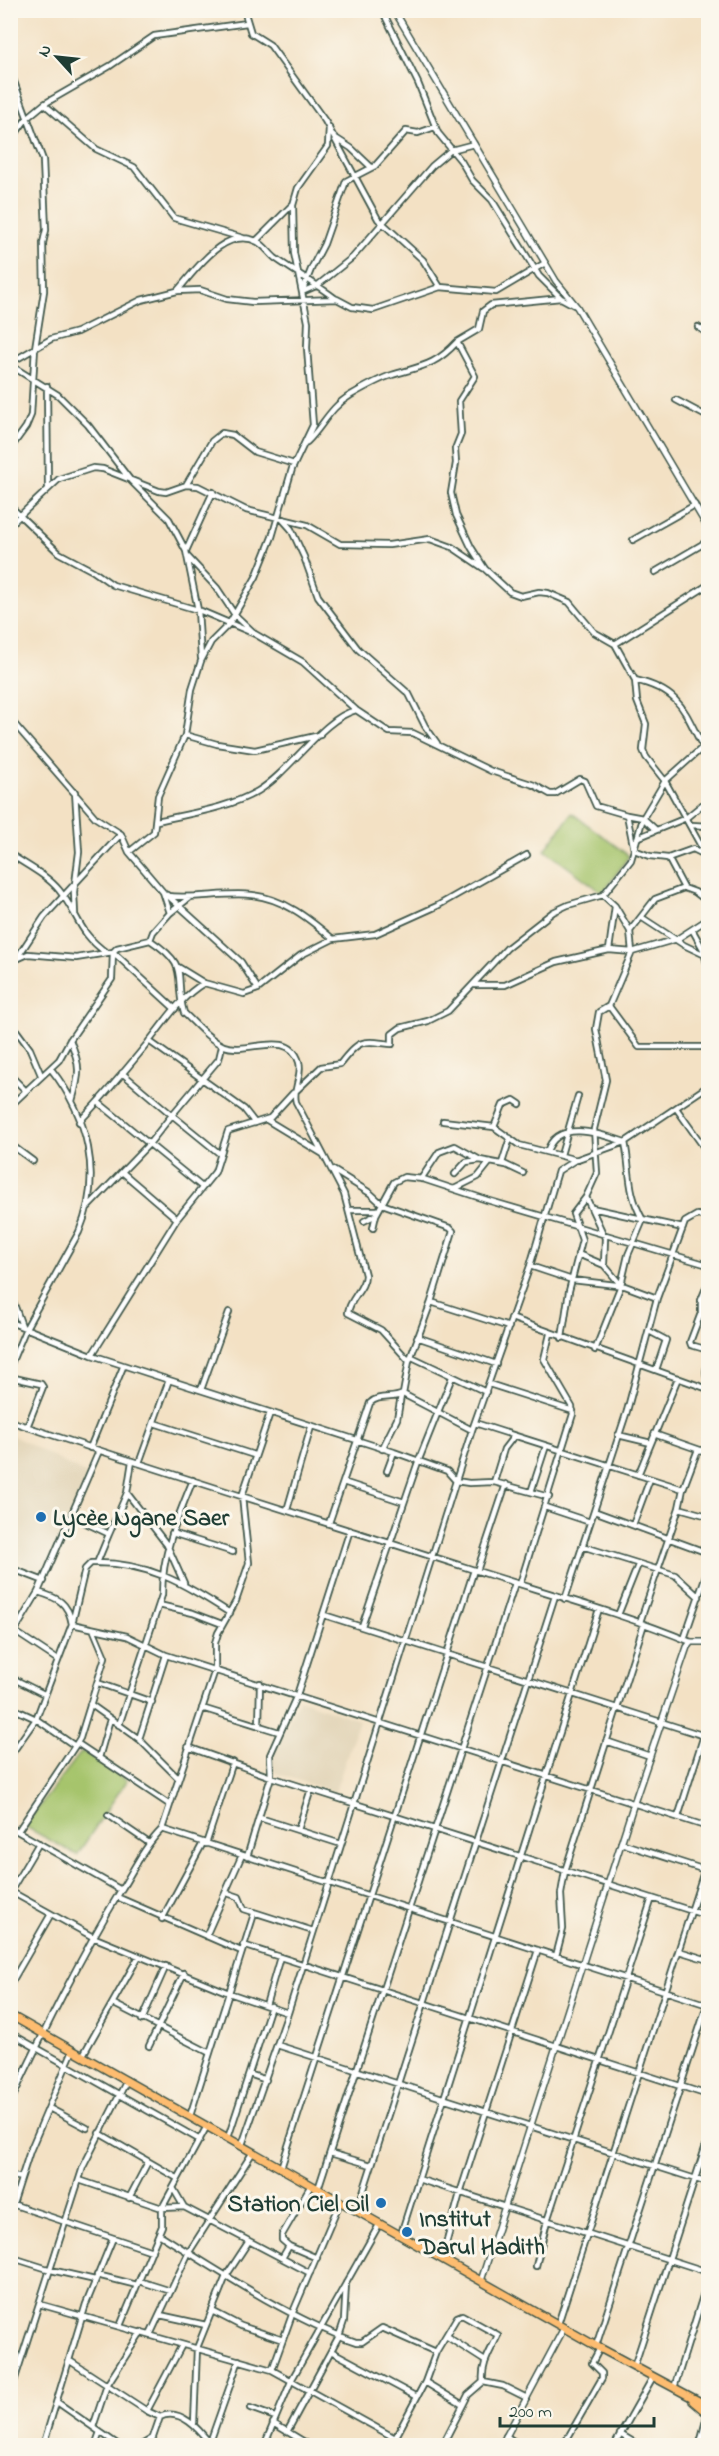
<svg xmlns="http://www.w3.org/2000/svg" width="719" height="2456" font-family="'Indie Flower',sans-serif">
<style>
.built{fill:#e1d3b5}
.green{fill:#a6c46c;stroke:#628050;stroke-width:1.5}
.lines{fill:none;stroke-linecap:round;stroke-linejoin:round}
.minor-casing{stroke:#3f564a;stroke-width:8}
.tertiary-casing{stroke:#3f564a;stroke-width:8}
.primary-casing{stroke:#3f564a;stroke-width:10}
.minor{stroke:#fff;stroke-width:4.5}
.tertiary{stroke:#fff;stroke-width:5}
.primary{stroke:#fdbc6f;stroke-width:7}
.poi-dot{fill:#1f6fb2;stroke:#fbf7ec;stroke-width:2}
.labels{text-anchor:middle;stroke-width:6;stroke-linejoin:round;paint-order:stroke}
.poi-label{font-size:24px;font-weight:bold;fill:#1f3d34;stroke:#fbf7ec;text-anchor:start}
</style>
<rect width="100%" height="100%" fill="#fbf7ec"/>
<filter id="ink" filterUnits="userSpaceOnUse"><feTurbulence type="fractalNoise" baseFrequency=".0167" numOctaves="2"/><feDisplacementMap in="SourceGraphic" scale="12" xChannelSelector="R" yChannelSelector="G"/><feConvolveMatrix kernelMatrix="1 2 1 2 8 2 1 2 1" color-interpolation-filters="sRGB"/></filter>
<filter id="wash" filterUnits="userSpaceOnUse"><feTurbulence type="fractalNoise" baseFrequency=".008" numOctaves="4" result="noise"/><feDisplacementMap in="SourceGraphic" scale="24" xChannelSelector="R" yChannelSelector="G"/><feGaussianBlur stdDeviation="1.35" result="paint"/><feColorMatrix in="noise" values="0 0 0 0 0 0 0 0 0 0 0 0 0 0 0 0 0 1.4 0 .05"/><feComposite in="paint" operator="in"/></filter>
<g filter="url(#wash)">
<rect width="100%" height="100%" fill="#f3e1c4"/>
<path class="built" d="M10,1434L89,1476L45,1576L11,1558Z
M299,1699L359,1720L335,1792L266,1770Z"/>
<path class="green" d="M572,813L629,856L603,893L545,850Z
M82,1751L127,1780L77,1855L24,1826Z"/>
</g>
<g filter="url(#ink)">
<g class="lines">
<g class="minor-casing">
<path id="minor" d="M244,10L251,33L270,45L325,121L378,219L423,260L440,287
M382,10L418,83L438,133L461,161L472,180L492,200L539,276L561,298L574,305
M10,71L43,160L46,230L43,243L44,291L35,348L31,415L26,427L10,449
M44,104L96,149L134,167L174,218L243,238
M435,127L418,133L406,131L375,166L346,181L324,244L312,267L302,292L318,285L353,257L432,166L451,150L474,144
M334,137L351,148L371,167
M10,141L27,118L44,104L110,66L154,36L247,23
M256,241L292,205
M177,291C196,270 225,225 258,242C265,246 269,253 275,258C295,272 316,284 336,299
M561,298L491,305L483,311L479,329L457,342L475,376L459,401L461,434L455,449L456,463L451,493L456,515L471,547L485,569L510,592L521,596L539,592L548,593L569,602L594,632L615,644L635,680C686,692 685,717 708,756
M698,327L708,334
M10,363L51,339L77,332L141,300L177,291L200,290L227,299L253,302L337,299L352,307L373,310L440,287L496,292L545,263
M10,365L58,395L88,425L131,481L169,519L186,551L198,610L201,658
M47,386L48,487
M676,400L708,417
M307,442C323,426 330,407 351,395C363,388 379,379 392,375C421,366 435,366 457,342
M186,485L212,441L222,433L233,435L255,452L294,464
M10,506L59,553L93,571L113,585L201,611L255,634L303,662L356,710L389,732L413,733L491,771L534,785L550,794H555L580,779L585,781L596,806L627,815L634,850L650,856L668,858L684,888L695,892L708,902
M283,520L291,529L304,557L318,596L358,649L409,694L425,726L437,743
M10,525L59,479L93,468L103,469L159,491L166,492L186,485L198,486L246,510L307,525L340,544L389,545L430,539L452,547L483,568
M633,540L695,505
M186,551L213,492
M188,557L217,588L235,615L253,632
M655,572L708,541
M615,644L708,585
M635,680L637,701L646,724L643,750L646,757L665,781L707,857
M10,719L96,818L121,834L129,852L163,892L170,913L153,932L150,940C192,968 173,975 184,1013C195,1023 209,1040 224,1046C247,1055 289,1028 299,1062C303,1076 292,1089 296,1102L344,1194L365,1275C365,1289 349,1299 348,1313L381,1330L409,1361L403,1394L472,1430
M185,735L217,744L255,750L320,735
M627,815L643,818L656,830
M157,821C191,813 227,809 258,791C291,771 323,718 356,710
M692,825L708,826
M637,838L686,818L708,800
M129,852L154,832L158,796L185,735L192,689L201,661L211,642L229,624L256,577L272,537L292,469L313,425L307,348L308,322L294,253L293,205L298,188L328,146L329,127
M10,854C26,865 47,875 59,890C79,915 78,933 107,953
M668,858L693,849L707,856
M167,895L241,962L258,989
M603,895L615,906L609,950
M167,896C196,899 227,892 252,895C285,899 308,918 333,939
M170,913L189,898
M75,914L74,892L79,852L75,792
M641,917L684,945L705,955
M630,931L655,899L684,888
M693,931L703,949L708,967
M17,958L44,917L121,834
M10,962L28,954L76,958L113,952L175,1009
M178,967L204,983
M474,985H505L556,962L609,950L632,952L677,939L708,919
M609,1006L639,1047H708
M10,1022L30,1049L41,1075
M70,1040C81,1066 80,1074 72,1101
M149,1041L244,1109L255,1123
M122,1073L172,1115L219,1059L222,1046
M10,1075L25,1090
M297,1090L321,1067L340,1064C360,1038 362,1041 392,1044V1034L400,1028L428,1021L448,1011L507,948L553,912L568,905L603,895L631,860L643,818L665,781L703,747
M98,1102L202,1187
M520,1104L514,1100L503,1105L494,1127L519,1145L577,1160
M10,1106L59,1060L70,1040L112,979L113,952L117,948L150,940
M676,1108L708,1153
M267,1120L323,1154
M443,1121L494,1127
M79,1122C103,1097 125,1071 147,1044C164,1023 180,997 204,983L244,994L258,989L301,955L333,939L375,934L437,906L527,855
M510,1138L502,1163L523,1173
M10,1144L33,1161
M547,1152C557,1118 601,1134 625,1142C631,1173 627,1192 643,1220L628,1255L621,1285L595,1350
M561,1155L578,1096
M333,1170L370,1193L382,1204L450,1228L453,1231L431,1302L509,1327
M122,1172L177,1219
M455,1174L466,1162L480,1160
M421,1179L439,1152L455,1146L480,1160L506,1165
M454,1189L478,1177L490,1162
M586,1197L605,1238L604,1265
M88,1207L149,1144L172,1115L220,1154
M592,1208L683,1228
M349,1210H378
M364,1221L376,1215
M373,1228L376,1215L394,1182L404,1177L423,1179L487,1200L708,1265
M578,1254L604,1265L621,1285
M530,1266L572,1280L625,1286L657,1298L685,1222L697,1215L708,1217
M10,1293L22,1326
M701,1313V1300L708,1283
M708,1314L701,1313L690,1342L691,1345L708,1350
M511,1318L708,1389
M10,1322L92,1355L177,1219L215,1172L228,1131L270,1118L293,1093
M649,1331L666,1340L656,1370
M417,1337L496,1364
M562,1338L569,1291L582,1240L573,1214L586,1197L597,1173L594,1129L606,1080L596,1029L599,1012L609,1006L632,952L630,931L615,906
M92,1355L169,1380
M412,1357L486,1392
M410,1359L431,1302
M708,1360L706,1372L708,1386
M10,1366L26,1328L79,1232C103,1176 88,1116 51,1069
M10,1377L41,1384L43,1387L27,1427
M489,1384L573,1411
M201,1390L229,1312
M10,1421C162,1472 315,1519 468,1568C542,1592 619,1612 691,1642
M154,1423L254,1455
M475,1423L683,1489L679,1508L640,1622
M654,1434L700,1450
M618,1435L651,1443
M90,1448L123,1367
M382,1449L397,1419L401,1396
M99,1451L38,1592C58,1598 68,1602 72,1624L127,1636L166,1655L708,1827
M132,1461L127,1493L167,1545L184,1583
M139,1463L169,1380L394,1452L447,1471L456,1481L469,1483L494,1482L549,1497
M387,1471L394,1452
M638,1475L678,1378
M343,1482L404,1502
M494,1482L504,1449L514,1436
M683,1489L697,1452L708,1450
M531,1492L546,1446
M545,1507L590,1522
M679,1508L708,1516
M287,1510L311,1427
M594,1511L708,1553
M73,1517L109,1534L97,1563
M329,1523L370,1403C379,1394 392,1400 403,1394
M633,1525L650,1479
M172,1533L233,1552
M109,1534L127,1493
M582,1546L675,1575L699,1597
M10,1568L44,1581
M477,1571L506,1484
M520,1584L573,1414L572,1407L544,1359L550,1334
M565,1599L627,1411L657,1298
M159,1605L193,1613L222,1624
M324,1615L708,1737
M618,1615L638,1565
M362,1626L418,1462L452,1377
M14,1631L58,1660
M10,1639L38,1592
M684,1639L708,1569
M10,1677L44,1694
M98,1683L152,1702
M90,1704L139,1739L178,1778
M10,1707L36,1719L75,1746L18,1831
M202,1708L279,1732
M119,1725L162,1595C162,1553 177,1519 193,1480
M259,1726L260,1683
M139,1739L166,1655
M606,1741L650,1756
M77,1743L170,1805
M75,1746L80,1738L105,1657L94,1631
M188,1747L271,1777L708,1916
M10,1756L36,1719L72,1624L85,1569L91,1563C148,1561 184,1584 230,1613
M99,1758L110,1719
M108,1815L149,1843
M678,1817L704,1735
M260,1818L341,1844
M10,1827L121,1890
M162,1829L708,2005
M298,1830L311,1789
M621,1843L705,1870
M206,1844L233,1762
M247,1857L271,1777L270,1755L297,1695L350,1530
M10,1891L93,1937L229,1993L288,2013
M10,1892L39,1843
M227,1893L239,1897L244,1909L313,1931
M117,1897L241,1951
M162,1919L203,1843
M206,1936L242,1855
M243,1945L708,2095
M679,1951L708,1960
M556,1956L563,1929L561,1894L565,1871L644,1624
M10,1985L51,1914
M114,2004L210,2053
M266,2005L280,1957
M142,2020L166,1966
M10,2033L200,2140
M277,2045L708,2183
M149,2046L184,1973
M83,2055L139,1956
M249,2074L266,2080
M10,2103C44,2031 79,1959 121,1890C134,1869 144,1847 162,1829L215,1670V1643L218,1633L236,1601L249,1563L242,1496L270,1413
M49,2108L87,2128
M190,2116L254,1914
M99,2133L177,2178
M228,2138L271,2006
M242,2145L288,2013L472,1430L530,1266L558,1171L575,1160L625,1142L708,1086
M330,2153L371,2165
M281,2168L474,1570
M10,2175L21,2178
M418,2179L708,2272
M79,2180L162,2208L184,2207L249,2241L226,2276L197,2348L194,2423
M173,2188L184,2207
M318,2189L515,1583
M129,2198L148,2162
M12,2204L152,2251
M13,2204L30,2151L73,2050
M357,2211L555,1596
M159,2234C218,2271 291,2319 356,2342H362L382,2328L436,2352L457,2317L462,2315L498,2335C491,2351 481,2363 483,2382
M401,2234L599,1609
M249,2241L310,2273
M289,2246L317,2258
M10,2257L51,2270L95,2280
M282,2258L289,2246L282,2240V2235L311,2185
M442,2259L460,2193L538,1950
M536,2266L547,2221L652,1898
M97,2275L137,2285
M139,2281L171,2291
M39,2304L272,2370L395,2438
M212,2311L241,2326L283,2340
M160,2315L206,2325
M558,2324L708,1859
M120,2326L162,2226V2208L207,2126
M150,2335L189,2252L253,2152
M446,2336L485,2361
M596,2346L707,2005
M331,2351L415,2396
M70,2361L147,2411L160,2417C180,2407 200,2430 210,2444
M634,2367L708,2139
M272,2370L293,2312L340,2202
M425,2382L436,2352
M674,2388L708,2280
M10,2394L83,2167L127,2080
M57,2402L120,2446
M250,2408L275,2417
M147,2411L182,2345
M707,2416L702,2436L708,2426
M273,2423L311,2446
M93,2427L107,2385L141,2332
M287,2432L339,2336L344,2321L346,2283
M620,2434L640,2446
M506,2436L521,2446
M209,2445L239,2360
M43,2446L86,2304L113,2238
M95,2446L100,2432
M140,2446L153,2438
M150,2446L160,2417
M264,2446L292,2379L380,2223
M391,2446L425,2382L463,2405L468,2395L483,2382L503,2386L527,2398
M442,2446L463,2405
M563,2446L602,2378V2373L592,2363L600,2348
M614,2446L653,2377
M699,2446L702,2436"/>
</g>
<g class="tertiary-casing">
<path id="tertiary" d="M394,10L556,281L577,307L708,528
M481,2281L634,1803L687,1647L691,1642H708
M501,2446L564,2328"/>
</g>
<g class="primary-casing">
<path id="primary" d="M10,2015L596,2346L708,2406
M693,2401L706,2412"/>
</g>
<use href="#minor" class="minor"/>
<use href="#tertiary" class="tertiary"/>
<use href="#primary" class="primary"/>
</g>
</g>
<g class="poi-dot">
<circle cx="41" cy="1517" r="6"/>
<circle cx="381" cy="2203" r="6"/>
<circle cx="407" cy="2232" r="6"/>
</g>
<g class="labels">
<g class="poi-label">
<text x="53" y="1525">Lycèe Ngane Saer</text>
<text x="369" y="2211" text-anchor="end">Station Ciel Oil</text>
<text x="419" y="2226">Institut<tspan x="419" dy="28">Darul Hadith</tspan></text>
</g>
</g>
<rect width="719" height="2456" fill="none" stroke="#fbf7ec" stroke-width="36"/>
<g transform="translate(57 57) rotate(297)" stroke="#fbf7ec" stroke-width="4.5" paint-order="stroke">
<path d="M0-4.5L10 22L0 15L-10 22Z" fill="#1f3d34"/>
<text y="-9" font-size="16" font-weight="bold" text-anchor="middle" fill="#1f3d34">N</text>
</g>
<path d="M500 2417v9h154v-9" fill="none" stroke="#1f3d34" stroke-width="3"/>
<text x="509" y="2417" font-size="18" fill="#1f3d34" stroke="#fbf7ec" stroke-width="4.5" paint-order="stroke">200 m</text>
</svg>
